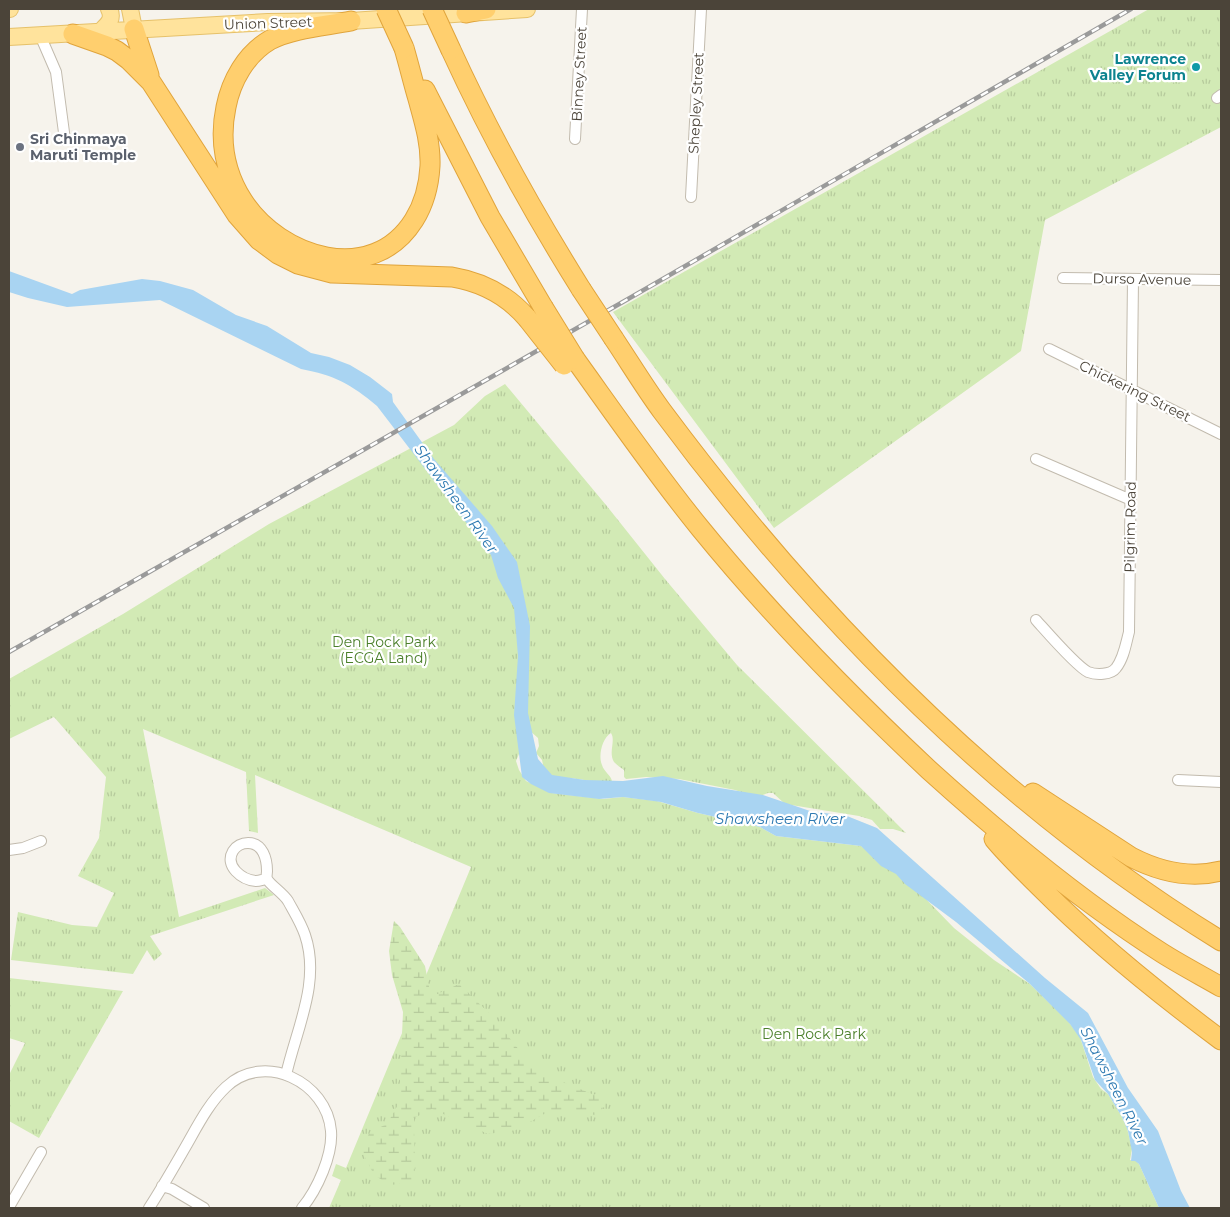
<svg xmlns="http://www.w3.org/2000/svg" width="1230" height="1217" font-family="Montserrat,sans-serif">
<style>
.grass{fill:url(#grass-tufts)}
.wetland{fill:url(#wetland-marsh)}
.water{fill:#a9d4f2}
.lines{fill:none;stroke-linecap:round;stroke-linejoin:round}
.street-casing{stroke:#c2bbae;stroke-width:12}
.primary-casing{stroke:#e6c16a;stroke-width:18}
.highway-casing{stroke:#e0a43c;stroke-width:21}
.street{stroke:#fff;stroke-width:10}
.primary{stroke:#ffe39c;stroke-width:16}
.highway{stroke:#ffcf6e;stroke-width:19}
.rail-casing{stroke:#9a9a9a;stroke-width:4.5}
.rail{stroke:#fff;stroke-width:2.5;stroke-dasharray:8;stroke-linecap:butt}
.highway-bridge-casing{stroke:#e0a43c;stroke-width:21;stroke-linecap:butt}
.highway-bridge{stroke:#ffcf6e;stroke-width:19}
.culture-dot{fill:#0f9aa8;stroke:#fff;stroke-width:2}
.worship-dot{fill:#6b7280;stroke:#fff;stroke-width:2}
.labels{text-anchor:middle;stroke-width:4.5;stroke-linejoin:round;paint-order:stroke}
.street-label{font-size:14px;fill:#4b4439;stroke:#fff}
.culture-label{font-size:14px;font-weight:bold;fill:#0d838f;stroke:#fff;text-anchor:end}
.worship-label{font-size:14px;font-weight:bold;fill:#5b616d;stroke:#fff;text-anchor:start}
.park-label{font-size:14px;fill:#4a7f2a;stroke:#fff}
.water-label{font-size:15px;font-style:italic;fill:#2e7ab2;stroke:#fff}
</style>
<defs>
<pattern id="grass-tufts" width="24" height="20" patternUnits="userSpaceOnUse" patternTransform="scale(1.25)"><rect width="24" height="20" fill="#d2eab5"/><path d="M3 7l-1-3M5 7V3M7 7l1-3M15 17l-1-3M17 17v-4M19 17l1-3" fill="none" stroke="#b6ca9c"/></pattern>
<pattern id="wetland-marsh" width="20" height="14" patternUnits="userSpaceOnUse" patternTransform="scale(1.25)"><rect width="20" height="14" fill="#d2eab5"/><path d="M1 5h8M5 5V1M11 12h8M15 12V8" fill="none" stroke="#b6ca9c"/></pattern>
</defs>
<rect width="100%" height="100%" fill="#f6f3ec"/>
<path class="grass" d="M1149,9H1221V127L1045,220L1021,351L774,528L613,312Z
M505,384L606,505L665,579L737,665L906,833L893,829H880L872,820L859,816L785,804L773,793H768L757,797L735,790L679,779L646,777L626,779L624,777V770C621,768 617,765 614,762C608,752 616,741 611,733C602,738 598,756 602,765C604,772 611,775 612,781L605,783L571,778H553L544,769L542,760L536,753L539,746L538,738L529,730L516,761L519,770L526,781L552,793L603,799L623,797L657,801L698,813L760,827L776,836L861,846L891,868L923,896L954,928L994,960L1030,984L1068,1021L1080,1037L1093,1077L1101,1089L1108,1094L1122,1117L1127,1128L1132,1149L1130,1160L1136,1161L1139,1164L1159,1208H329L341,1180L332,1176L336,1164L346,1168L471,867L255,775L258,833L249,831L246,772L143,729L179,917L265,888L274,895L150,936L162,954L154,961L147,950L133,974L11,960L18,912L72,925L97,927L114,893L78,876L99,838L106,777L54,717L9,739V679L123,614L269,524L454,425L485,396Z
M9,978L123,991L39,1138L9,1121V1075L25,1043L9,1038Z"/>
<path class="wetland" d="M394,921L400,927L425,966L431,997L459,984L493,1017L523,1055L551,1077L592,1094L600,1095L606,1105L596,1115L551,1110L516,1130L488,1134L432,1109L414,1118L415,1182L390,1185L374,1175L361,1149L370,1132L387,1124L399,1103L403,1012L392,975L389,951Z"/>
<path class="water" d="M9,271L72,294L80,290L142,279L160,281L193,290L236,315L267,326L311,353L329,357L350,365L370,377L392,394L393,402L434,459L492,526L517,562L530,626L528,713L538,759L552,775L585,780L623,781L663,776L707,786L763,795L810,811L847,816L877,828L1045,978L1088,1013L1128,1088L1158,1131L1181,1191L1190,1208H1159L1139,1164L1135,1161H1131L1132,1152L1128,1131L1122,1117L1108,1094L1095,1080L1081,1040L1070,1024L1030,984L956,922L905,884L896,874L881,866L861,846L776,836L760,827L698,813L661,802L623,797L599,799L549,793L531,784L522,777L514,715L518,656L514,608L498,578L491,555L377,406C351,384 334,375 301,369L160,300L67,307L28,298L9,292Z"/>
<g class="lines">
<g class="street-casing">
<path id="street" d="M40,35L56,72L65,140
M1217,98L1221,95
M575,139L582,9
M691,197L701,9
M1063,278L1221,280
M1049,349L1221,434
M1036,459L1131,500
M1036,620C1046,631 1076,666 1088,672C1096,675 1111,675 1116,668C1124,658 1126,643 1129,632L1133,279
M1178,780L1221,782
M9,850L23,848L41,841
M267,879C264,879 260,881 256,881C242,880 224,866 233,851C236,846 242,843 248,843C263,843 267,859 267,871C267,874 266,876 267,879C270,885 283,893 288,901C294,912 301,923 305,935C321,982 296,1030 286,1075
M162,1186L172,1189L204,1208
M9,1207L41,1152
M149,1208C162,1188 174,1167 186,1146C198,1125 209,1103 226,1087C264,1051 327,1082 331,1131C333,1155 317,1190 302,1208"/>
</g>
<g class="primary-casing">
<path id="primary" d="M9,9H10
M130,9L134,29
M101,31C108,24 114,19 109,9
M9,37L268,22L351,21L527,9"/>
</g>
<g class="highway-casing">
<path id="highway" d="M466,13L486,9
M351,21C326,26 293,28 270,40C246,54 231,81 226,107C219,140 225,173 243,201C280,258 372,287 414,220C424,204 429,185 430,166C431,143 424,121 418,99C413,82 409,65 404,48
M134,29L149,75
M73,34L107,46L117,51L129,60L151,82L237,215L259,240L278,254L298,264L332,273L452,277C482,282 507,295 527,318
M451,50C489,133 533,212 581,289
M425,90L490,217L543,307
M614,339C630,363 645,388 662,411C815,617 1001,806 1221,941
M575,359C616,416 656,474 700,528C770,614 848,694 929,770C1002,836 1079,900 1162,953C1181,965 1202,976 1221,987
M1033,793L1131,857C1160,872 1189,879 1221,871
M994,839C1008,856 1025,872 1041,888C1097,944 1158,993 1221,1040"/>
</g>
<use href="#street" class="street"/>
<use href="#primary" class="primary"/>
<use href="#highway" class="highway"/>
<g class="rail-casing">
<path id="rail" d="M9,652L628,299L1131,9"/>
</g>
<use href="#rail" class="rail"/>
<g class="highway-bridge-casing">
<path id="highway-bridge" d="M386,9L404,48
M432,9L451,50
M581,289L614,339
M543,307L575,359
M527,318L564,365"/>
</g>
<use href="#highway-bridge" class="highway-bridge"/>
</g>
<circle class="culture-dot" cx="1196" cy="67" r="5"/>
<circle class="worship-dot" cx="20" cy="147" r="5"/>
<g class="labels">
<g class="street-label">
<text transform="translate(268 23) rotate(-2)" y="5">Union Street</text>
<text transform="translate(579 74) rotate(-87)" y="5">Binney Street</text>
<text transform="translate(696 103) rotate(-87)" y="5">Shepley Street</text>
<text transform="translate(1142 279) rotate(1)" y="5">Durso Avenue</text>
<text transform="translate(1135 391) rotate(26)" y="5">Chickering Street</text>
<text transform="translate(1130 527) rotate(-89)" y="5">Pilgrim Road</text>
</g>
<g class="culture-label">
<text x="1186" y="64">Lawrence<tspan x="1186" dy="16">Valley Forum</tspan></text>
</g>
<g class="worship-label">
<text x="30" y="144">Sri Chinmaya<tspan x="30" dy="16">Maruti Temple</tspan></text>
</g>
<g class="park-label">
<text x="384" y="647">Den Rock Park<tspan x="384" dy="16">(ECGA Land)</tspan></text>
<text x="814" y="1039">Den Rock Park</text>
</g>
<g class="water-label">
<text transform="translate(456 499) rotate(54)" y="5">Shawsheen River</text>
<text x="780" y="824">Shawsheen River</text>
<text transform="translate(1114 1086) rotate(63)" y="5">Shawsheen River</text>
</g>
</g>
<rect width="1230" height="1217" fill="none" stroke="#4b4439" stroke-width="20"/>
</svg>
